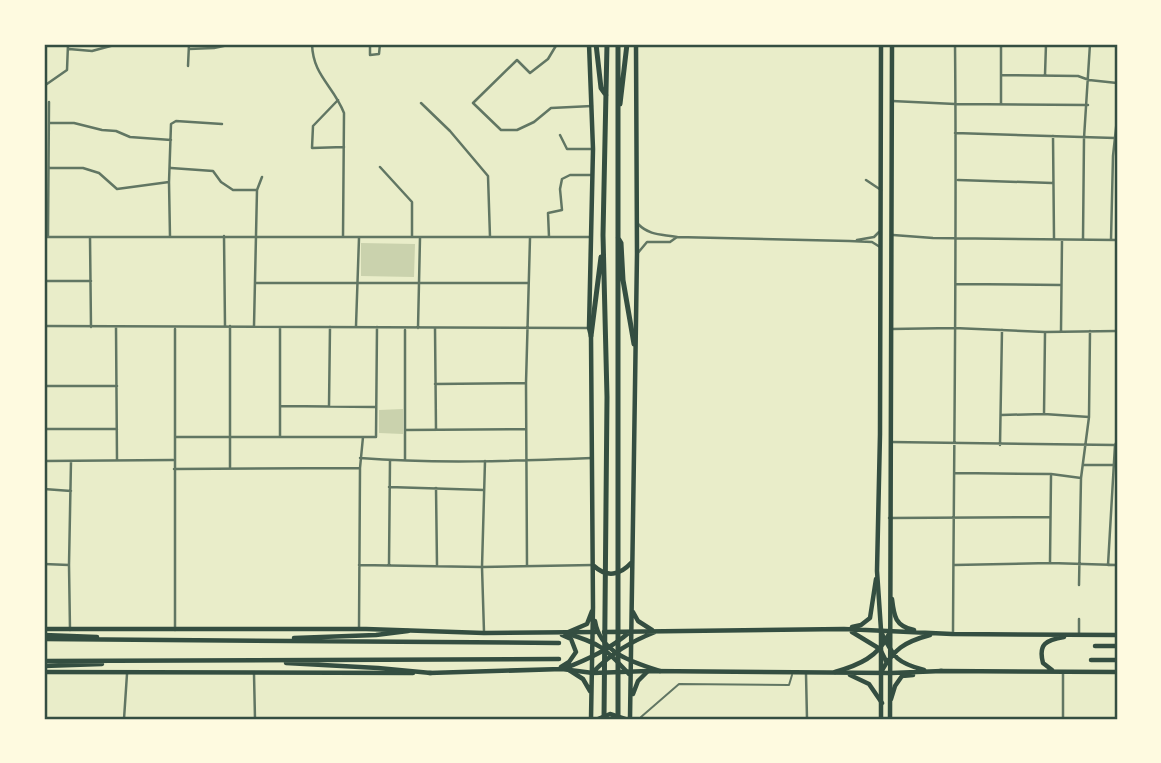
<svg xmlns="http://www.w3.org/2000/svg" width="1161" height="763" font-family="Barlow,sans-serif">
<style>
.green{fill:#cad2ad}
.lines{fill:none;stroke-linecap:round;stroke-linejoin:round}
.service{stroke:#617663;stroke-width:2}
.minor{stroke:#617663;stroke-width:2.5}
.secondary{stroke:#344e41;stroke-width:4.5}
.primary{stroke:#344e41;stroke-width:4.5}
.trunk{stroke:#344e41;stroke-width:4.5}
.motorway{stroke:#344e41;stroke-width:5}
.neatline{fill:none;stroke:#344e41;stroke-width:2.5}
</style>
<rect width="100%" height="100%" fill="#e9edc9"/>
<path class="green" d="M361,243L415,244L414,277L361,276Z
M403,409V434L379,433V410Z"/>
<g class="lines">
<path class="service" d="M641,719V717L679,684L789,685L792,675"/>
<path class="minor" d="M312,44C313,76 333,85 344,113L343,237
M370,44V55L379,54L380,44
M557,44L548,59L530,73L517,60L473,103L501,130H517L534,122L551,108L592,106
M1001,44V104
M69,49L92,51L118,44
M189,49L214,48L233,44
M188,66L189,44
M1002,75L1078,76L1089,80L1117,83
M1045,75L1046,44
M44,86L67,70L68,44
M338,100L313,126L312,148L344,147
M892,101L955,104L1088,105
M421,103L450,131L488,176L490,237
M50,123H74L102,130L116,131L130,137L171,140
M955,133L1115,138
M560,135L567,149H593
M1053,136L1054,238
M380,167L412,202V237
M50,168H83L99,173L117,189L169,182
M171,168L213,171L221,182L233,190H257
M866,180L881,190
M958,180L1052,183
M638,224C650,236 662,234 677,237
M893,235L933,238L1117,240
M224,236L225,326
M44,237H590
M48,237L49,102
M90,237L91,327
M170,237L169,182L171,124L176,121L222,124
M549,237L548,213L562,210L560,189L562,179L570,175H592
M1083,239L1084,138L1090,44
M857,240L874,237L879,232
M1111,240L1113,156L1117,119
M637,254L647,242H670L677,237L849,241L872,242L880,247
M44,281H91
M255,283H528
M956,284L1061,285
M44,326L589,328
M230,326V467
M254,326L257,190L262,177
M356,326L359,238
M116,327L117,460
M280,328V437
M418,328L420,238
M435,328L436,430
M891,329L954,328L1045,332L1117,331
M1061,331L1062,240
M435,384L526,383
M44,386H117
M281,406L376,407
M329,406L330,327
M1044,414L1045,333
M1001,415L1044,414L1089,417
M44,429H117
M405,430L526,429
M175,437H376L377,327
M891,442L1115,445
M1000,445L1002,330
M360,458C437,464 515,461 592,458
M405,459V330
M44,461L173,460
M1084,465H1117
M174,469L360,468
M955,473L1051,474L1081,478
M389,487L484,490
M436,488L437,565
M44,489L71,491
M889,518L1050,517
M1050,563L1051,476
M44,564L69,565
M359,565L482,567L593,565
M389,565L390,460
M954,565L1050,563L1117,565
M1108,565L1115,445L1117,441
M527,566L526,383L530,238
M1079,585L1081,478L1089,417L1090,331
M1079,619V635
M359,629L360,468L363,437
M70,630L69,565L71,461
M175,630V329
M484,632L482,567L485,461
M953,633C954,436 957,240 955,44
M254,674L255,719
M806,674L807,719
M124,719L127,674
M1063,719V674"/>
<path class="secondary" d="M892,599C894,616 895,626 914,630
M852,627L861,625L870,618L876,579
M44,629H366L484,633L596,632
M604,632L844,629L952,634L1117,635
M852,632L880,649L886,661
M881,632C894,657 895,662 924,670
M561,667L569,662L576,652L571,639L562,635
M563,669C589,659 610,649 631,631
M1052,670L1043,663C1038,644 1046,640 1064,637
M940,671L1117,672
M44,672L413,673
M593,672C612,653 630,642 655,632
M881,672C894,649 904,642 930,635
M429,673L562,669L593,673L648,671L891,673L942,671
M850,675L869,684L882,703
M891,699L895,686L902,676L913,675"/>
<path class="primary" d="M589,44L593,149L589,328L591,336L593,607L591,719
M881,44L880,434L877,571L881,630V719
M594,566C607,578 620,575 631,563
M633,612L638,621L652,630
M595,621C600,653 634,663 660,671
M565,633C600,643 605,648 629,674
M566,633L587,624L592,611
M569,670L583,679L590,691
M835,672C859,665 878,657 889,634
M633,694L638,681L648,671
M598,719L610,714L625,719
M630,719L637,254L636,44
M890,719L892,44"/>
<path class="trunk" d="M44,635L97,637
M294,638L376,635L408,631
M44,639L559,643
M1095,646H1117
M1091,660H1117
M44,661L559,659
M286,663L378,668L431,673
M44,666L102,664"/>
<path class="motorway" d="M596,44L601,88L606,95
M620,104L627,44
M618,238L621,243L623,280L634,344
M591,336L601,257
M604,719L607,397L603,235L607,44
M618,719V44"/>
</g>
<rect width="1161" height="763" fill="none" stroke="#fefae0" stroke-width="91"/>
<rect x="46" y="46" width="1070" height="672" class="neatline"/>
</svg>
